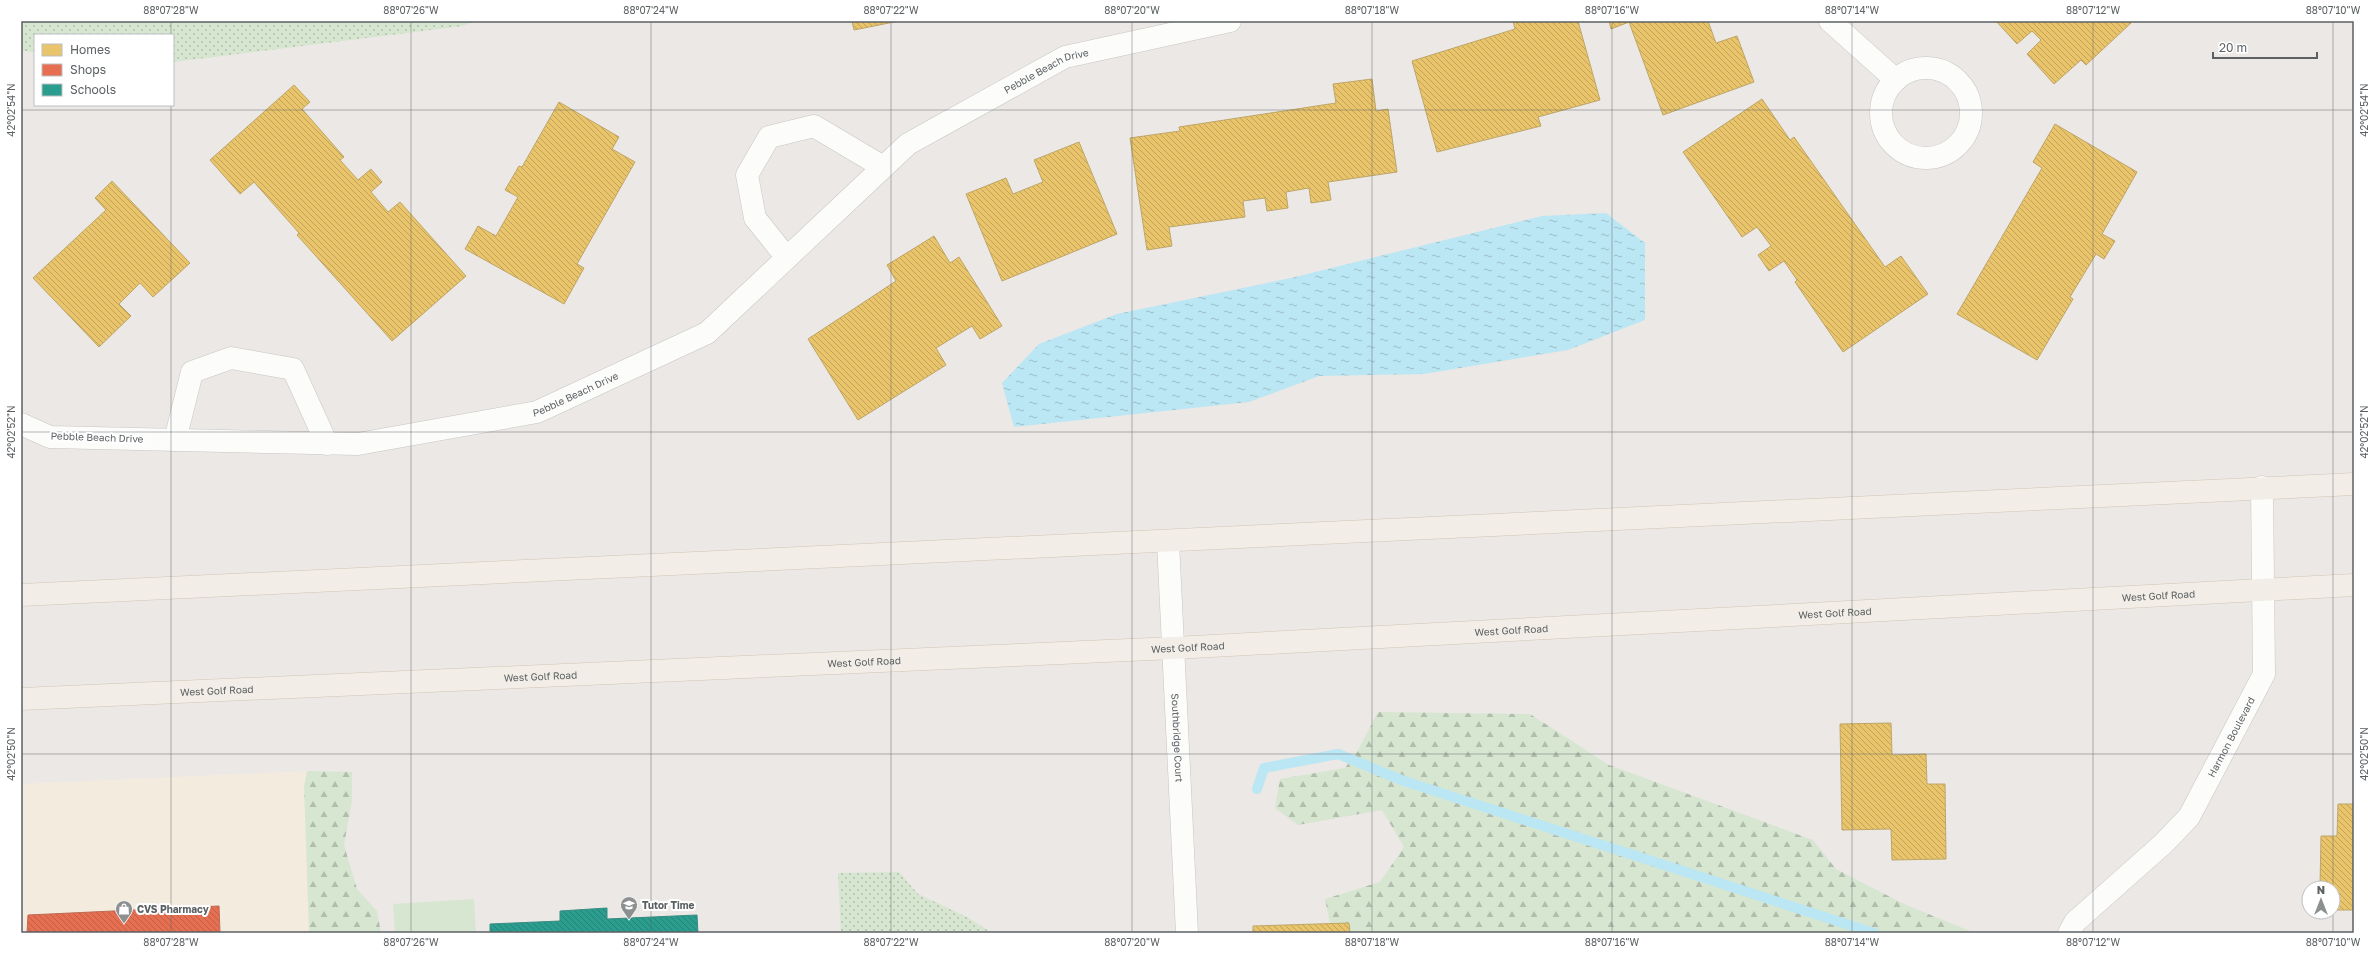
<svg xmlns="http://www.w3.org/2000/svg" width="2375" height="954" font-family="'Golos Text',sans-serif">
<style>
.commercial{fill:#f4ebdf}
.grass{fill:url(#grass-dots)}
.forest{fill:url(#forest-firs)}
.green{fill:#d7e6d1}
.water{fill:url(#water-ripples)}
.homes{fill:url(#homes-back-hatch);stroke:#bea668}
.shops{fill:url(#shops-back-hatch);stroke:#bd6a56}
.schools{fill:url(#schools-back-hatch);stroke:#398b82}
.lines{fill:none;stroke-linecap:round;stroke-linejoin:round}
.stream{stroke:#bbe6f4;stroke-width:10}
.minor-casing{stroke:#c7c6c6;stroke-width:23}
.primary-casing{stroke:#d2c4b4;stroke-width:23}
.minor{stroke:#fcfcfb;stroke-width:22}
.primary{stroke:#f2eee7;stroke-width:22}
.ticks{fill:none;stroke:#5b6063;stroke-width:1;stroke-opacity:0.45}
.labels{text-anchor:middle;stroke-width:4;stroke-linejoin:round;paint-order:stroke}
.street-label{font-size:10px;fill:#5b6063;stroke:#fff}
.poi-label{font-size:10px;font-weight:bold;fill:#5b6063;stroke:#fff;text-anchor:start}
.neatline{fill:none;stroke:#5b6063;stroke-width:1.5}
.ticks-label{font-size:10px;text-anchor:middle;fill:#5b6063}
</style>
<defs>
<pattern id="grass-dots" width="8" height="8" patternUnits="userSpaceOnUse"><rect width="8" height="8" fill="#d7e6d1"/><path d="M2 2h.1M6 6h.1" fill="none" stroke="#b1bead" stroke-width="1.8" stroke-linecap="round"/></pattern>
<pattern id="forest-firs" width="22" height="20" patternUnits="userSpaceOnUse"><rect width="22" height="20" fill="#d7e6d1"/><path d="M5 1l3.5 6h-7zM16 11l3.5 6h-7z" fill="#b1bead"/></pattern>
<pattern id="water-ripples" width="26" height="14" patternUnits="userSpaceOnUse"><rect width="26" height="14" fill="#bbe6f4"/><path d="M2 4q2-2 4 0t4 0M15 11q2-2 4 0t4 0" fill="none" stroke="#9bbec9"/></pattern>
<pattern id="homes-back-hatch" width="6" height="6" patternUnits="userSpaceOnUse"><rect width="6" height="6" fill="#e9c46a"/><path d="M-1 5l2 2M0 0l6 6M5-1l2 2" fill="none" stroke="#c0a35b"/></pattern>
<pattern id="shops-back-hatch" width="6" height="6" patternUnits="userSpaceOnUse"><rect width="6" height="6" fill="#e76f51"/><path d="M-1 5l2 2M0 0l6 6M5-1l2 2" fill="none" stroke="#be5f47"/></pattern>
<pattern id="schools-back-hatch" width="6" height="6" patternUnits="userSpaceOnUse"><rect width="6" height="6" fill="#2a9d8f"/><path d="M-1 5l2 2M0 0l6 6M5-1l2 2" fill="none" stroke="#278378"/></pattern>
</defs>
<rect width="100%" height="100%" fill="#ebe8e5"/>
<path class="commercial" d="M307,771L304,786L309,933H21V784Z"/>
<path class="grass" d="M21,21H476L463,26L173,62V35H35V53L21,50Z
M899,872L918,894L967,917L992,933H841L838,873Z"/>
<path class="forest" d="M1378,712L1530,714L1609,765L1813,840L1836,869L1904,904L1975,933H1332L1325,899L1380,882L1404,847L1382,810L1298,825L1275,808L1280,779L1345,768L1358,750Z
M307,771L352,772V800L344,845L357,889L377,911L381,933H309L304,786Z"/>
<path class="green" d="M474,899L476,933H395L393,904Z"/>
<path class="water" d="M1606,213L1645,243V320L1568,350L1424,374L1319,376L1249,402L1014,427L1002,383L1039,344L1117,314L1291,278L1542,216Z"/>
<path class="homes" d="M852,21H899L854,30Z
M1513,21H1578L1600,100L1538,117L1541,126L1437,152L1412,61L1515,29Z
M1609,21H1708L1716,43L1737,36L1754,82L1663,115L1629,22L1611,29Z
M1996,21H2129L2131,23L2086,65L2081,60L2054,84L2027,54L2041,40L2032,31L2017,44Z
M1372,79L1376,111L1388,109L1397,172L1328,182L1331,200L1311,203L1309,188L1286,192L1288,208L1267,211L1265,198L1243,201L1245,217L1169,227L1172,246L1147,250L1130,138L1180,131L1179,127L1336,103L1333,84Z
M294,85L310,102L302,109L344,157L340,160L358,180L371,169L382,182L371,192L388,212L400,202L466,276L392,341L297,235L299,233L254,182L240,194L210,160Z
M1762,99L1790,140L1794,137L1885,267L1901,256L1928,294L1843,352L1795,282L1797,280L1784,261L1769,271L1758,255L1771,246L1757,227L1742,237L1683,152Z
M559,102L619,137L612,149L635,162L577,264L584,268L564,304L465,249L478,226L496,236L518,197L505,190L519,166L522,167Z
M2055,124L2137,172L2102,234L2115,241L2104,259L2096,254L2070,297L2073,299L2037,360L1957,314L2042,168L2033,162Z
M1079,142L1117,234L1002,281L966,194L1006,178L1013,194L1043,182L1034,160Z
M112,181L190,263L153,297L140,283L119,304L131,316L99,347L33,278L106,210L95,198Z
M934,236L950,263L959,257L1002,326L980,339L972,326L936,348L946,365L858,420L808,339L896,281L887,265Z
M1891,723L1892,755L1926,754L1927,784H1945L1946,859L1892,860L1891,829L1842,830L1840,724Z
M2338,804H2354V910H2333V888H2320L2321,836H2337Z
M1349,923L1350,933H1253V926Z"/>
<path class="shops" d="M219,906L220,933H27L28,915Z"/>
<path class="schools" d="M607,908V919L697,915L698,933H490V924L560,921V911Z"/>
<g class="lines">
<path class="stream" d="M1257,789L1264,768L1338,754L1404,781L1874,933"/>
<g class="minor-casing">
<g id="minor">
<path d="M1830,21L1896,80"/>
<circle cx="1926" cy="113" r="45"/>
<path d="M787,258L755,218L747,175L769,137L814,126L883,167"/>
<path id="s1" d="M21,424L50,437L358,444L537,412L707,333L908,144L1065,57L1230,21"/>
<path d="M175,440L192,372L231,358L293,369L327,444"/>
<path id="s2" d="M1168,542L1187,933"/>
<path id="s3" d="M2069,933L2075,922L2163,844L2189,817L2264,674L2262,487"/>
</g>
</g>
<g class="primary-casing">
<g id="primary">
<path d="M21,595L2354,484"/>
<path id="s4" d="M21,699L1174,648L2354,585"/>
</g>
</g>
<use href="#minor" class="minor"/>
<use href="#primary" class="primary"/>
</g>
<path class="ticks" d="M171,21V35M411,21V933M651,21V933M891,21V933M1132,21V933M1372,21V933M1612,21V933M1852,21V933M2093,21V933M2333,21V888M171,105V933M21,110H2354M21,432H2354M21,754H2354M2333,912V933"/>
<defs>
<g id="school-pin" transform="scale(0.9)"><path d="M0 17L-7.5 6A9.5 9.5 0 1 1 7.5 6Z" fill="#8d9090" stroke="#fff"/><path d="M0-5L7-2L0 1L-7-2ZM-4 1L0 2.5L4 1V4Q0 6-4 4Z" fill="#fff"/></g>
<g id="shop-pin" transform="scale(0.9)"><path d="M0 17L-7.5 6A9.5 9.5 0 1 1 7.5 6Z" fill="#8d9090" stroke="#fff"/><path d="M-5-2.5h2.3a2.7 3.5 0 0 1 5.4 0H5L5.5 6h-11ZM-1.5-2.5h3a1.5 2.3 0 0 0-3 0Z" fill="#fff"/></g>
</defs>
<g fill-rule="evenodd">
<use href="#school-pin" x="629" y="905"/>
<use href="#shop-pin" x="124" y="909"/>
</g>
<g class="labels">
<g class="street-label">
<text dy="4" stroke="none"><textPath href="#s1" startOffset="1142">Pebble Beach Drive</textPath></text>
<text dy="4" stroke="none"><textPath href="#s1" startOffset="564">Pebble Beach Drive</textPath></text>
<text transform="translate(97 437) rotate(2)" y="4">Pebble Beach Drive</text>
<text dy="4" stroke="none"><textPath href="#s4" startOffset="2140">West Golf Road</textPath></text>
<text dy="4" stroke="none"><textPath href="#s4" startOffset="1816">West Golf Road</textPath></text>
<text dy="4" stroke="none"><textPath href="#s4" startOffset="1492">West Golf Road</textPath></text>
<text dy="4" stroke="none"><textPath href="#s4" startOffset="1168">West Golf Road</textPath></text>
<text dy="4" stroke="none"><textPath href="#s4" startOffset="844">West Golf Road</textPath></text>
<text dy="4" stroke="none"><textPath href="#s4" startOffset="520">West Golf Road</textPath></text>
<text dy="4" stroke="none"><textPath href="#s4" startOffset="196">West Golf Road</textPath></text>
<text dy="4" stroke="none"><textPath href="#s2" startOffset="196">Southbridge Court</textPath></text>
<text dy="4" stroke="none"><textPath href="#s3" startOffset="258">Harmon Boulevard</textPath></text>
</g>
<g class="poi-label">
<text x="642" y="909">Tutor Time</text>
<text x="137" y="913">CVS Pharmacy</text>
</g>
</g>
<rect width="2375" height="954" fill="none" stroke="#ffffff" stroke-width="44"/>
<rect x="34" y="34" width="140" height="72" fill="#ffffff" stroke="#bdbfc1"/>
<rect x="42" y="44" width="20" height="12" fill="#e9c46a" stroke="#bdbfc1"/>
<text x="70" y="54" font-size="12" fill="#5b6063">Homes</text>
<rect x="42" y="64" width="20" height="12" fill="#e76f51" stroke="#bdbfc1"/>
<text x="70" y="74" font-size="12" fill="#5b6063">Shops</text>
<rect x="42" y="84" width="20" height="12" fill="#2a9d8f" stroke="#bdbfc1"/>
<text x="70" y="94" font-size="12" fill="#5b6063">Schools</text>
<g transform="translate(2321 900)"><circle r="19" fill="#ffffff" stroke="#bdbfc1"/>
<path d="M0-3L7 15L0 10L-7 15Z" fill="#8d9090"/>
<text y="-6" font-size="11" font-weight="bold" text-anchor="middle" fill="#5b6063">N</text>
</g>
<path d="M2213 52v6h104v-6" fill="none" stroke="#5b6063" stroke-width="2"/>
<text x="2219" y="52" font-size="12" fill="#5b6063" stroke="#ffffff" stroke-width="3" paint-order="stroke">20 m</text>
<rect x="22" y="22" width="2331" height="910" class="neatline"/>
<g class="ticks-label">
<text x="171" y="14">88°07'28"W</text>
<text x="411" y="14">88°07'26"W</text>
<text x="651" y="14">88°07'24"W</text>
<text x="891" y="14">88°07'22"W</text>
<text x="1132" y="14">88°07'20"W</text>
<text x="1372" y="14">88°07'18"W</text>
<text x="1612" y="14">88°07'16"W</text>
<text x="1852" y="14">88°07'14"W</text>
<text x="2093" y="14">88°07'12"W</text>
<text x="2333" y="14">88°07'10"W</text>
<text transform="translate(11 110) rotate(-90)" y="4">42°02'54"N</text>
<text transform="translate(2364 110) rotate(-90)" y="4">42°02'54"N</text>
<text transform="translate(11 432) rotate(-90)" y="4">42°02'52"N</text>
<text transform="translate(2364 432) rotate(-90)" y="4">42°02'52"N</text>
<text transform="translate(11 754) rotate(-90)" y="4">42°02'50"N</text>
<text transform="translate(2364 754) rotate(-90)" y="4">42°02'50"N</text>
<text x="171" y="946">88°07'28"W</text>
<text x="411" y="946">88°07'26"W</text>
<text x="651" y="946">88°07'24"W</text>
<text x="891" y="946">88°07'22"W</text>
<text x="1132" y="946">88°07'20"W</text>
<text x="1372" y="946">88°07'18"W</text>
<text x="1612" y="946">88°07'16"W</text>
<text x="1852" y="946">88°07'14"W</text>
<text x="2093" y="946">88°07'12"W</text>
<text x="2333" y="946">88°07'10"W</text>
</g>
</svg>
